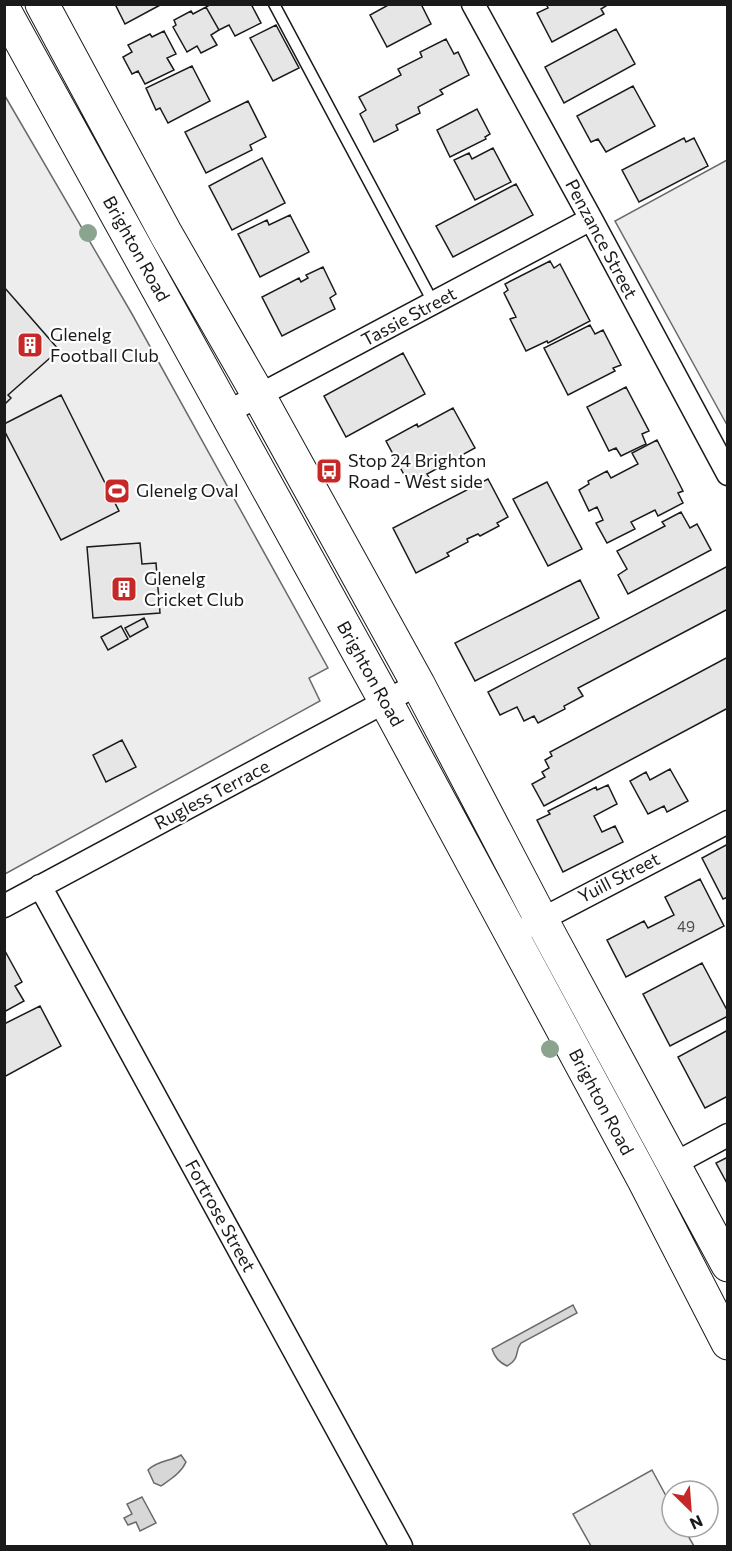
<svg xmlns="http://www.w3.org/2000/svg" width="732" height="1551" font-family="Commissioner,sans-serif">
<style>
.built{fill:#ededed;stroke:#6a6a6a;stroke-width:1.5}
.water{fill:#d7d7d7;stroke:#6a6a6a;stroke-width:1.5}
.building{fill:#e6e6e6;stroke:#1a1a1a;stroke-width:1.5}
.lines{fill:none;stroke-linecap:round;stroke-linejoin:round}
.service-casing{stroke:#1a1a1a;stroke-width:13}
.minor-casing{stroke:#1a1a1a;stroke-width:25}
.primary-casing{stroke:#1a1a1a;stroke-width:35}
.service{stroke:#fff;stroke-width:10}
.minor{stroke:#fff;stroke-width:22}
.primary{stroke:#fff;stroke-width:33}
.tree{fill:#8aa48f}
.labels{text-anchor:middle;stroke-width:4.5;stroke-linejoin:round;paint-order:stroke}
.number-label{font-size:15px;fill:#4d4d4d}
.street-label{font-size:18px;fill:#1a1a1a;stroke:#fff}
.poi-label{font-size:18px;fill:#1a1a1a;stroke:#fff;text-anchor:start}
</style>
<rect width="100%" height="100%" fill="#fff"/>
<path class="built" d="M5,96L132,314L328,668L309,678L320,701L5,874Z
M727,160V425L615,221Z
M652,1470L672,1507V1527H683L694,1546H591L573,1514Z"/>
<path class="water" d="M573,1305L577,1313L521,1343C514,1352 521,1358 507,1366C499,1362 495,1358 492,1349Z
M181,1455L186,1462C181,1473 171,1479 161,1486L154,1483L148,1470C158,1460 169,1462 181,1455Z
M142,1497L156,1523L140,1531L136,1522L128,1525L124,1518L132,1514L127,1504Z"/>
<path class="building" d="M115,4H162L125,24Z
M211,4H251L261,23L235,36L229,25L219,30L206,7Z
M390,4H421L431,24L387,47L370,15Z
M546,4H609L601,9L604,14L552,42L537,13L548,8Z
M206,7L219,30L211,35L217,45L201,53L197,46L187,52L173,27L176,25L174,20L191,11L193,14Z
M276,25L299,68L273,81L250,38Z
M616,29L635,64L564,103L545,67Z
M164,31L176,54L167,58L174,70L145,84L138,71L132,74L123,57L132,52L128,45L150,34L152,37Z
M446,39L454,54L458,52L469,75L440,90L443,94L418,107L420,113L396,125L398,130L374,142L360,114L366,110L359,97L401,75L398,69L422,57L420,52Z
M192,66L210,101L168,123L160,108L156,110L146,88Z
M633,86L655,126L606,152L598,139L591,142L577,116Z
M248,101L266,137L250,145L252,150L206,173L185,132Z
M477,109L490,134L485,137L486,139L450,157L437,130Z
M684,138L686,142L694,138L708,166L639,202L622,170Z
M493,148L511,182L475,200L454,160L469,153L472,159Z
M262,158L285,203L232,230L209,186Z
M516,184L533,215L453,257L436,226Z
M290,215L309,252L260,277L238,234L267,220L269,225Z
M550,261L554,268L560,264L590,321L548,343L547,341L526,351L510,319L516,317L504,293L508,290L505,284Z
M323,267L336,294L330,298L335,309L282,336L262,297L299,278L301,282L308,278L306,275Z
M4,287L59,350L8,395L11,398L5,404Z
M590,325L595,334L603,330L621,365L613,368L615,371L568,395L544,348Z
M403,353L425,394L346,437L324,396Z
M626,387L649,431L642,434L646,444L621,456L616,448L609,451L587,407Z
M61,395L119,511L61,540L4,430V424Z
M453,408L475,448L427,474L431,481L419,487L415,481L409,484L386,441L417,424L418,427Z
M657,440L683,491L678,493L683,503L658,516L655,510L631,522L635,529L607,543L596,523L603,520L597,507L589,511L579,490L589,484L588,481L607,471L611,478L638,464L632,453Z
M488,479L508,517L497,523L499,526L480,536L478,534L467,539L468,542L447,553L449,556L416,573L393,528Z
M547,482L582,549L548,566L513,499Z
M681,512L690,528L697,524L711,550L628,594L618,575L627,569L617,551L665,526L662,522Z
M140,543L142,564L156,563L160,613L93,618L87,547Z
M728,566V609L578,688L583,696L564,706L565,709L538,723L534,716L524,721L517,707L500,715L488,692Z
M580,580L599,618L475,681L455,643Z
M144,618L148,627L130,637L125,628Z
M121,626L128,639L108,650L101,637Z
M728,657V708L544,806L532,784L545,777L542,772L549,768L545,760L552,756L550,752Z
M122,740L136,767L106,782L93,755Z
M670,769L688,801L667,812L664,806L648,814L630,781L646,772L650,780Z
M608,785L617,804L594,816L602,832L615,826L623,842L563,872L537,820L550,814L548,811L596,787L597,790Z
M728,844V897L723,899L702,858Z
M700,879L724,926L626,977L607,940L644,921L648,928L674,915L665,897Z
M5,951L22,982L15,986L24,1001L4,1012Z
M702,963L728,1012V1016L670,1046L643,994Z
M40,1006L61,1046L4,1077V1024Z
M728,1030V1096L705,1108L678,1057Z
M728,1157V1185L716,1163Z"/>
<g class="lines">
<g class="service-casing">
<path id="service" d="M274,4L434,304"/>
</g>
<g class="minor-casing">
<path id="minor" d="M473,4L591,219L728,474
M226,413L591,219
M40,886L401,1546
M4,906L418,684
M529,926L728,822
M674,1164L728,1135"/>
</g>
<g class="primary-casing">
<path id="primary" d="M42,4L166,234L259,396L418,684L541,919L728,1265
M4,10L386,702L644,1180L728,1343"/>
</g>
<use href="#service" class="service"/>
<use href="#minor" class="minor"/>
<use href="#primary" class="primary"/>
</g>
<g class="tree">
<circle cx="88" cy="233" r="9"/>
<circle cx="550" cy="1049" r="9"/>
</g>
<defs>
<g id="building-square" transform="scale(1.35)"><rect x="-9" y="-9" width="18" height="18" rx="4" fill="#c62828" stroke="#fff"/><path d="M-4-6H4V6H1V3H-1V6H-4ZM-2.5-4.3h1.7v1.8h-1.7ZM.8-4.3h1.7v1.8H.8ZM-2.5-1h1.7V.8h-1.7ZM.8-1h1.7V.8H.8Z" fill="#fff"/></g>
<g id="bus-square" transform="scale(1.35)"><rect x="-9" y="-9" width="18" height="18" rx="4" fill="#c62828" stroke="#fff"/><path d="M-5-6H5V4H4V6H2V4H-2V6H-4V4H-5ZM-3.5-4V0h7V-4ZM-3.5 1.2v1.5H-2V1.2ZM2 1.2v1.5H3.5V1.2Z" fill="#fff"/></g>
<g id="stadium-square" transform="scale(1.35)"><rect x="-9" y="-9" width="18" height="18" rx="4" fill="#c62828" stroke="#fff"/><path d="M0-5a6.5 5 0 1 0 0 10a6.5 5 0 1 0 0-10ZM-3.5-1.8h7v3.6h-7Z" fill="#fff"/></g>
</defs>
<g fill-rule="evenodd">
<use href="#building-square" x="30" y="345"/>
<use href="#bus-square" x="329" y="471"/>
<use href="#stadium-square" x="117" y="491"/>
<use href="#building-square" x="124" y="589"/>
</g>
<g class="labels">
<g class="number-label">
<text x="686" y="932">49</text>
</g>
<g class="street-label">
<text transform="translate(601 239) rotate(62)" y="6">Penzance Street</text>
<text transform="translate(136 249) rotate(61)" y="6">Brighton Road</text>
<text transform="translate(409 317) rotate(-28)" y="6">Tassie Street</text>
<text transform="translate(370 674) rotate(61)" y="6">Brighton Road</text>
<text transform="translate(212 795) rotate(-28)" y="6">Rugless Terrace</text>
<text transform="translate(619 878) rotate(-27)" y="6">Yuill Street</text>
<text transform="translate(601 1102) rotate(62)" y="6">Brighton Road</text>
<text transform="translate(220 1216) rotate(61)" y="6">Fortrose Street</text>
</g>
<g class="poi-label">
<text x="50" y="341">Glenelg<tspan x="50" dy="21">Football Club</tspan></text>
<text x="348" y="467">Stop 24 Brighton<tspan x="348" dy="21">Road - West side</tspan></text>
<text x="136" y="497">Glenelg Oval</text>
<text x="144" y="585">Glenelg<tspan x="144" dy="21">Cricket Club</tspan></text>
</g>
</g>
<rect width="732" height="1551" fill="none" stroke="#1a1a1a" stroke-width="12"/>
<g transform="translate(690 1509) rotate(155)"><circle r="28" fill="#ffffff" stroke="#a3a3a3" stroke-width="1.5"/>
<path d="M0-4.5L10 22L0 15L-10 22Z" fill="#c62828"/>
<text y="-9" font-size="16" font-weight="bold" text-anchor="middle" fill="#1a1a1a">N</text>
</g>
</svg>
